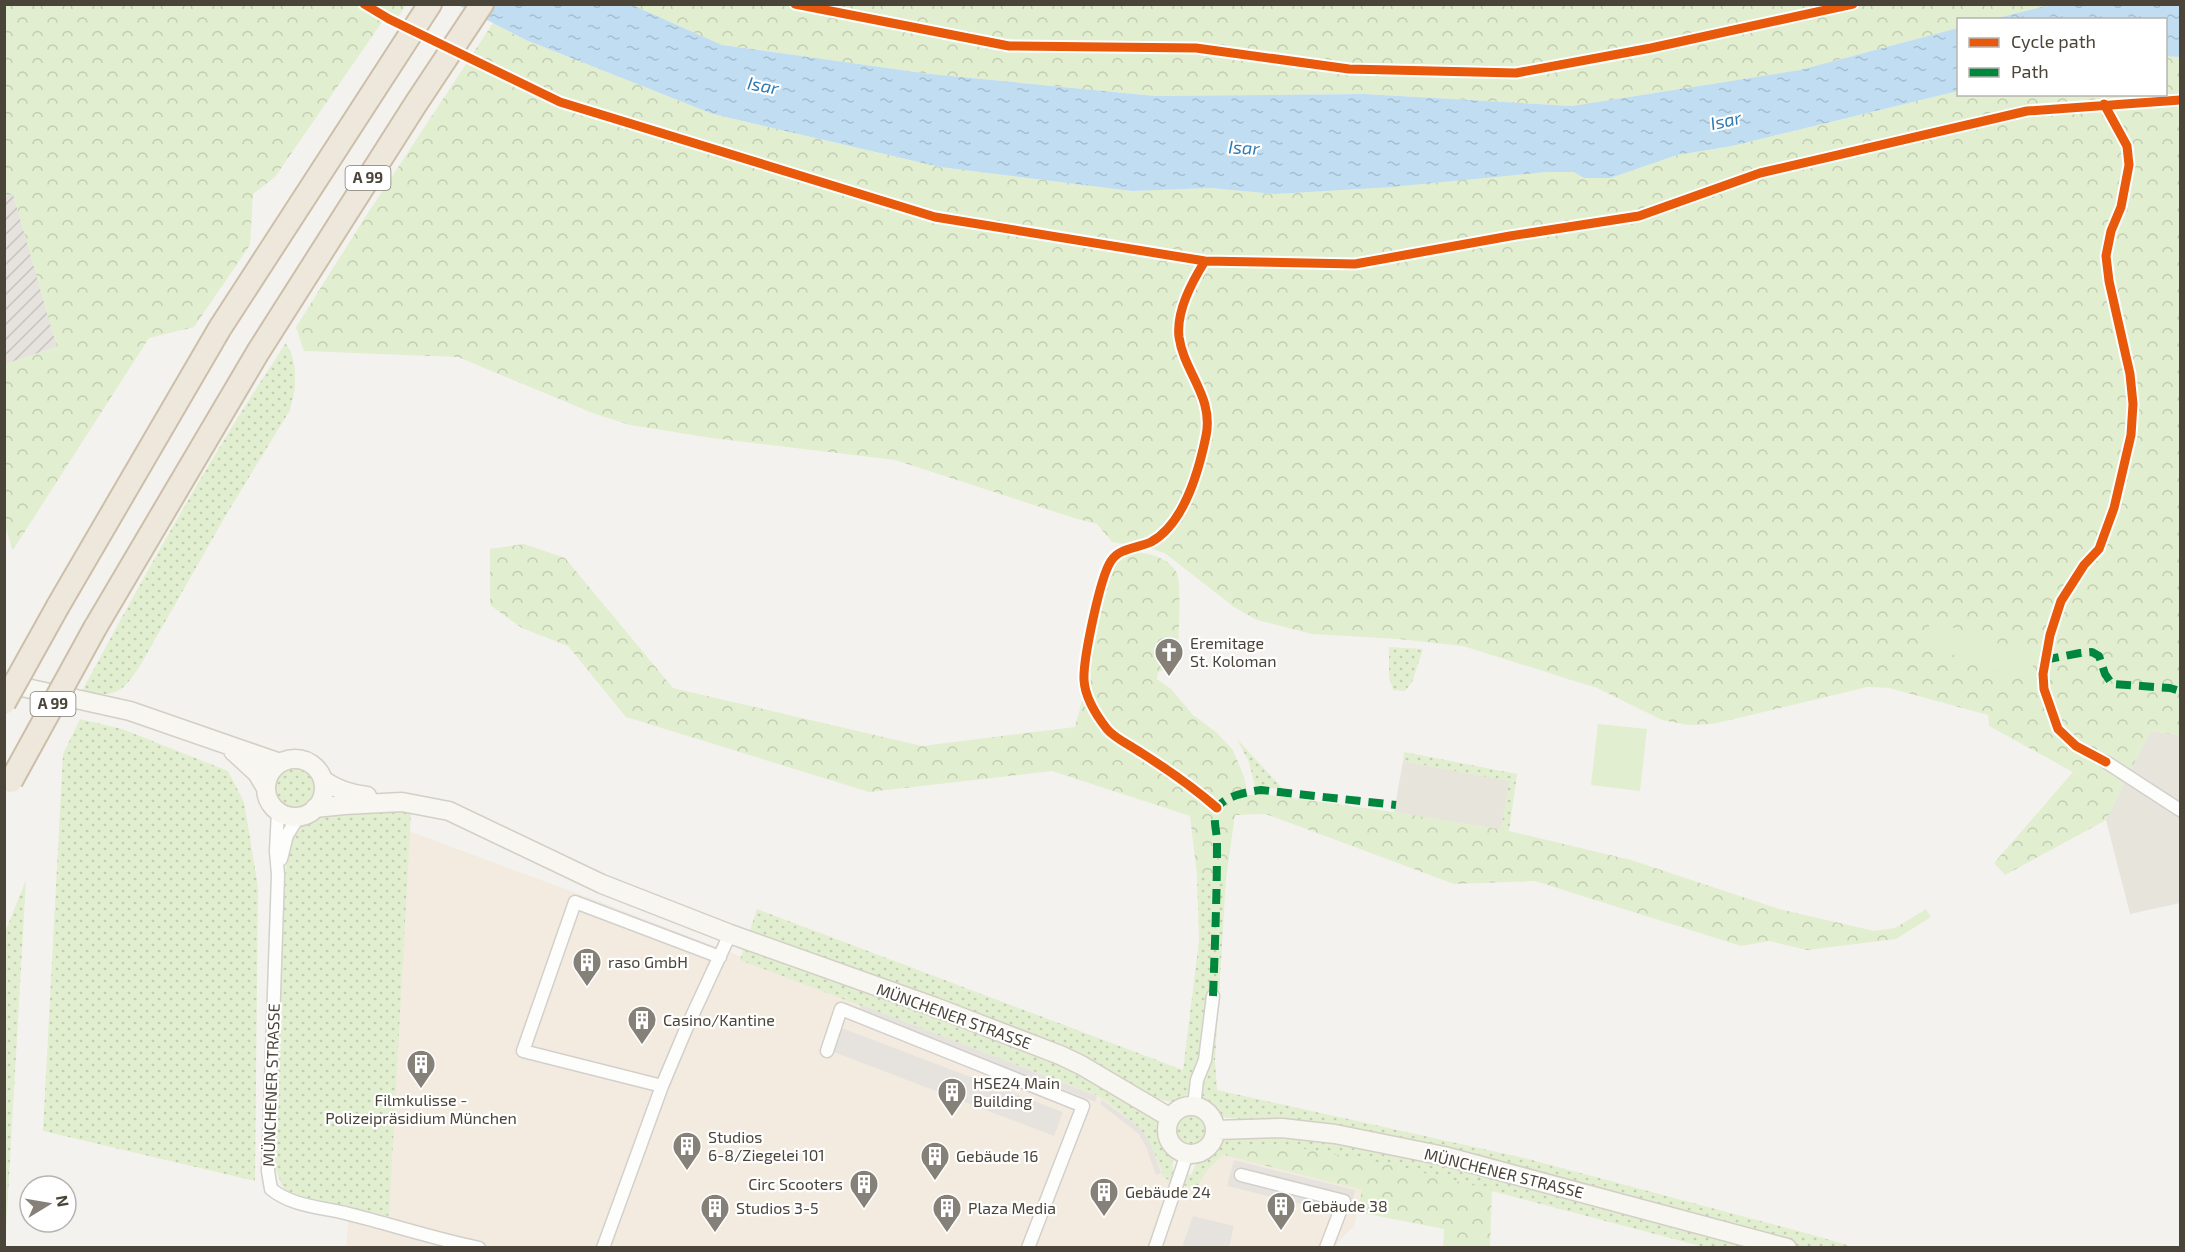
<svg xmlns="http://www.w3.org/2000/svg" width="2185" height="1252" font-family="'Exo 2',sans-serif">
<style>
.residential{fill:#e7e4dc}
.commercial{fill:#f3ebdf}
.industrial{fill:url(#industrial-furrows)}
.grass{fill:url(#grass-dots);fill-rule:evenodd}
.forest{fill:url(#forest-crowns)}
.garden{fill:#e1eecf}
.parking{fill:#e6e3df}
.water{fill:url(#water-ripples)}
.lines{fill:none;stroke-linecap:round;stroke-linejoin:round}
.street-casing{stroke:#d2d0cb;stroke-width:15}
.secondary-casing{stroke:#d3cfc5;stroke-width:21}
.highway-casing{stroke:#ccbfa9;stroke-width:26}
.street{stroke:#fdfdfc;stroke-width:12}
.secondary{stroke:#f7f6f1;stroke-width:18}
.highway{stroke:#ede8db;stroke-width:22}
.highway-bridge-casing{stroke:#ccbfa9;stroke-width:26;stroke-linecap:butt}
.highway-bridge{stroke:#ede8db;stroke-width:22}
.quiet{stroke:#00873e;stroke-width:8;stroke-dasharray:15 8;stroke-linecap:butt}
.cycleway-casing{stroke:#fff;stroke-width:13}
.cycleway{stroke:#e8590c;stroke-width:9}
.labels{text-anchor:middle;stroke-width:4.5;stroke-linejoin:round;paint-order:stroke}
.shield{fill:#fff;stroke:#817c74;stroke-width:1.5}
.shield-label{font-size:15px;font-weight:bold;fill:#4b4439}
.poi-label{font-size:16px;fill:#4b4439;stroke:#fff;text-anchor:start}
.street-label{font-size:16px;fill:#4b4439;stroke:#fff}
.water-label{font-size:18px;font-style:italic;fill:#2e7ab2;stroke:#fff}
</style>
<defs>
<pattern id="industrial-furrows" width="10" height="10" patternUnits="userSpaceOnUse" patternTransform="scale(1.5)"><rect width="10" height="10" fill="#e6e2de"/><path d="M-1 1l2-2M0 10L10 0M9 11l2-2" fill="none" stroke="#c7c3bf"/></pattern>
<pattern id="grass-dots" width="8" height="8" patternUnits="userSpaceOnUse" patternTransform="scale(1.5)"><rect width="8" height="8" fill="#e1eecf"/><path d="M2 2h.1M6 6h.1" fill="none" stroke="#c3cdb2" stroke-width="1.8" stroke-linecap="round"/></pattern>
<pattern id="forest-crowns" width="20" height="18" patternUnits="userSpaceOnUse" patternTransform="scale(1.5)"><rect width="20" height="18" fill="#e1eecf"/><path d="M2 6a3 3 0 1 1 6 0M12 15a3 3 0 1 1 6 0" fill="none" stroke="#c3cdb2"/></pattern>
<pattern id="water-ripples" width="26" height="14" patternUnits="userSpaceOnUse" patternTransform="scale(1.5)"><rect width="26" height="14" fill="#c0ddf1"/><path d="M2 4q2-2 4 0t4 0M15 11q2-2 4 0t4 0" fill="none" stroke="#a6bfcf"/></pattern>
</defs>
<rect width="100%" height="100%" fill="#f4f2ee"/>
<path class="residential" d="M2150,731L2180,735V903L2130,914L2106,820Z
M1403,761L1510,781L1501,830L1394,812Z"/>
<path class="commercial" d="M409,831L598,901L1099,1096L1136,1123L1143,1131L1157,1157L1164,1178L1197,1190L1201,1178L1212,1164L1224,1155L1362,1190L1354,1226L1339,1241L1337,1247L346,1248L349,1207L389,1215Z"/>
<path class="industrial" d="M13,194L57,347L5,364L4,196Z"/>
<path class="grass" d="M286,343L292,355L295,370V388L290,410L226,515L141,664C123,692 116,699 82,691C146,572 211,455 286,343Z
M1389,647L1423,649L1412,682L1405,691L1393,690L1389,677Z
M80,719L122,729L228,771L244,802L258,887L255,1181L43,1131L63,754Z
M1237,739L1283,789L1255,787L1249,762Z
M1404,752L1517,774L1509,831L1501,830L1509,781L1403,761Z
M275 788a21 21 0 1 1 42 0a21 21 0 1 1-42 0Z
M323,811H411L389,1216L294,1197L282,1186L275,1167L273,1143L286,860C291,828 297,827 323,811Z
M1197,875L1226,878L1215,1061L1217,1090L1528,1159L1802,1232L1854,1247H1704L1446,1179L1224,1155C1211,1165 1202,1174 1197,1190L1164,1178C1149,1132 1136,1123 1099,1096L740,960L757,909L1183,1070L1199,941ZM1191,1082L1201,1084L1199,1096L1201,1101L1213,1106L1220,1117L1240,1119L1241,1136L1220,1141L1207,1154L1198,1159L1191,1175L1173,1171L1172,1153L1163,1138L1158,1122L1143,1110L1150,1095C1165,1101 1172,1105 1187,1097Z
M26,880L5,1247V932Z
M1174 1130a17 17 0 1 1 34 0a17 17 0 1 1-34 0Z"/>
<path class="forest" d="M5,4L406,5L395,22H382L275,177L253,194L250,245L194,327L149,338L13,550L4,524L5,364L57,347L13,194L5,196Z
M632,5H2061L2042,7L1993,19L1958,20V28L1800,70L1572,106L1364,94L1155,96L930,74L722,45Z
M493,23L526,40L713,114L940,167L1132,191L1211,188L1275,194L1546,172H1574L1584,178H1609L1677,155L1732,146L1958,91V94H2166V56L2180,57V735L2150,731L2106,820L2005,875L1994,863L2073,772L1989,726L1988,715L1889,688L1867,687L1713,724L1688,725L1662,720L1597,688L1463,646L1399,639L1312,634L1257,620L1234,607L1166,554L1141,544H1124L1112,542L1097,524L1074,518L895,460L712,438L630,425L595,414L458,357L304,351L296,327L364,219Z
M524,544L565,558L673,688L922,746L1075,727C1087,687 1092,646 1101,606C1103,595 1104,580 1109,571C1117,556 1127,551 1142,553C1156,555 1170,560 1177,573C1182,585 1178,651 1177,669H1166L1158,672L1157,679L1171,689L1193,715L1216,732L1233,750L1244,777L1248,795L1263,794L1394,812L1509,831L1631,860L1779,909L1874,931L1895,928L1926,909L1931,917L1896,939L1807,950L1769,941L1741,946L1535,881L1454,884L1266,814L1235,815L1226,878L1197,875L1190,816L1052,771L869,792L626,717L568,646L522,628L490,605V549Z
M1283,1145L1388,1164L1492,1190L1490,1247H1443L1444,1229L1357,1212L1362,1190L1224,1155L1240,1148Z"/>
<path class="garden" d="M1931,620L2036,657L2028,681L1923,644Z
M1598,724L1647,729L1640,791L1591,785Z"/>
<path class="parking" d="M861,1005L1097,1096L1095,1102L859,1011Z
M839,1027L1063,1112L1054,1136L831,1051Z
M1102,1100L1135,1124L1143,1132L1151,1145L1161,1173L1156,1175L1146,1147L1139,1134L1100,1104Z
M1234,1160L1355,1190L1353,1199L1325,1192L1321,1209L1227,1186Z
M1193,1216L1234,1226L1229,1247H1182Z"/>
<path class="water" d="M2061,4L2180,5V57L2166,56V20L1993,19L2042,7Z
M458,5H632L722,45L930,74L1155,96L1364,94L1572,106L1800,70L1958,28V91L1732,146L1677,155L1610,178H1584L1574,172H1546L1391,187L1275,194L1211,188L1132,191L940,167L713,114L526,40Z"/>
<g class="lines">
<g class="street-casing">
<path id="street" d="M2106,762L2180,810
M278,811L276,851L278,875L268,1171L271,1189C293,1207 323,1207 349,1214C393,1225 435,1239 479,1248
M281,859L287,835L299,816
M827,1051L841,1009L1083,1106L1028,1248
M662,1086L523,1051L575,902L720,957
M1194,1106L1197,1080L1205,1060L1213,996
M1241,1175L1344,1201L1326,1248
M603,1248L662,1086L686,1029L730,934
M1155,1248L1187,1154"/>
</g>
<g class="secondary-casing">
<path id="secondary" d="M4,683L130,711L280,763
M233,751L257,773L266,788
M266 788a29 29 0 1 1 58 0a29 29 0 1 1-58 0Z
M323,780C337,790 350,794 367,796
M315,808L344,805L402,802L449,811L602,884L730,934L935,1007L1060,1055L1081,1065L1169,1117
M1167 1130a24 24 0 1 1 48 0a24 24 0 1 1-48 0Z
M1215,1130L1282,1128L1335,1134L1444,1156L1787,1248"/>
</g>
<g class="highway-casing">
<path id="highway" d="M58,606L220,328L430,4
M95,628L258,352L415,105L482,4"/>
</g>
<use href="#street" class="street"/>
<use href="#secondary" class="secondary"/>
<use href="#highway" class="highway"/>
<g class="highway-bridge-casing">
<path id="highway-bridge" d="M4,703L58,606
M11,781L95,628"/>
</g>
<use href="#highway-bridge" class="highway-bridge"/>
<path class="quiet" d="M2044,660L2080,653L2092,652L2099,656L2105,674L2112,684L2170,688L2180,691
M1213,996C1215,944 1217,893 1217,842C1217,829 1211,817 1219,806C1225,796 1251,791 1261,790L1396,805"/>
<g class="cycleway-casing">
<path id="cycleway" d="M364,4L389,19L560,102L935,217L1205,261L1355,264L1510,236L1639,216L1760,173L2027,111L2180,100
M795,4L1009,46L1196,48L1349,69L1516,73L1651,48L1853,4
M2104,104L2127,146L2129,165L2121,207L2111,231L2106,256L2109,281L2130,374L2133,404L2131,435L2114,508L2099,549L2084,565L2061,601L2050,635L2043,674L2044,689L2058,729L2076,746L2106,762
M1205,261C1192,282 1176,311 1179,337C1184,373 1214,396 1206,436C1199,470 1184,524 1151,542C1138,548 1119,548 1111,561C1100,577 1083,660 1084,680C1085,697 1096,715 1107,729C1114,738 1130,745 1140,752C1167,769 1193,787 1217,808"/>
</g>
<use href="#cycleway" class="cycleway"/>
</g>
<defs>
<g id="church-pin" transform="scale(1.5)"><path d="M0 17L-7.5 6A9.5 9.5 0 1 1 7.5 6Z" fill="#868178" stroke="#fff"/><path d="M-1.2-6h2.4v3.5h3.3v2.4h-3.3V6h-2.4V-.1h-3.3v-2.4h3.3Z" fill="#fff"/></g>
<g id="building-pin" transform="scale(1.5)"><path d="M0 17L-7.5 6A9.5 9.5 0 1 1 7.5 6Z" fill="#868178" stroke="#fff"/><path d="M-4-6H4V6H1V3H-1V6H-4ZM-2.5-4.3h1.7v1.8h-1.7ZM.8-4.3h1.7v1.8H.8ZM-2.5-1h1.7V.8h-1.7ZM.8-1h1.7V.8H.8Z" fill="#fff"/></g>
</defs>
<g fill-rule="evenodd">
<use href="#church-pin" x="1169" y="652"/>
<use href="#building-pin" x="587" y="962"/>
<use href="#building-pin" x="642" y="1020"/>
<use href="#building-pin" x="421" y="1064"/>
<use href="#building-pin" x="952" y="1092"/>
<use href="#building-pin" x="687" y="1146"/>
<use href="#building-pin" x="935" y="1156"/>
<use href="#building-pin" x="864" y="1184"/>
<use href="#building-pin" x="1104" y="1192"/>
<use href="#building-pin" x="1281" y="1206"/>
<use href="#building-pin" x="715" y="1208"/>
<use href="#building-pin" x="947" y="1208"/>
</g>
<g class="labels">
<g class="shield">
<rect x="345.5" y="166" width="45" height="24" rx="4.5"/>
<rect x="30.5" y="692" width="45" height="24" rx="4.5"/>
</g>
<g class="shield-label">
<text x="368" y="183">A 99</text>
<text x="53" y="709">A 99</text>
</g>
<g class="poi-label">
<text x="1190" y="649">Eremitage<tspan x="1190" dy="18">St. Koloman</tspan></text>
<text x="608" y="968">raso GmbH</text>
<text x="663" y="1026">Casino/Kantine</text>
<text x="973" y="1089">HSE24 Main<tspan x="973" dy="18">Building</tspan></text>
<text x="421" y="1106" text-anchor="middle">Filmkulisse -<tspan x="421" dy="18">Polizeipräsidium München</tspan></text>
<text x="708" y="1143">Studios<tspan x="708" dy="18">6-8/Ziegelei 101</tspan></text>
<text x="956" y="1162">Gebäude 16</text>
<text x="843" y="1190" text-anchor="end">Circ Scooters</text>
<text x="1125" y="1198">Gebäude 24</text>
<text x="1302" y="1212">Gebäude 38</text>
<text x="736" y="1214">Studios 3-5</text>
<text x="968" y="1214">Plaza Media</text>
</g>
<g class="street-label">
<text transform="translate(954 1016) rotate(20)" y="6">MÜNCHENER STRASSE</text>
<text transform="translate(271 1085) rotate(-88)" y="6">MÜNCHENER STRASSE</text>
<text transform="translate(1504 1173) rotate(14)" y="6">MÜNCHENER STRASSE</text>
</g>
<g class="water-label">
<text transform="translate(763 86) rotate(11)" y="6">Isar</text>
<text transform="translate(1726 121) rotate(-13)" y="6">Isar</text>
<text transform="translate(1244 148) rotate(3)" y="6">Isar</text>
</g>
</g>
<rect width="2185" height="1252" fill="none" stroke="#4b4439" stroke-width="12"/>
<rect x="1957" y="18" width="210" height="78" fill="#ffffff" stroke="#b7b4b0" stroke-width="1.5"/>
<rect x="1969" y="38" width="30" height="9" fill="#e8590c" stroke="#b7b4b0" stroke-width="1.5"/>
<text x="2011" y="48" font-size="18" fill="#4b4439">Cycle path</text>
<rect x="1969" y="68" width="30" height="9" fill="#00873e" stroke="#b7b4b0" stroke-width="1.5"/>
<text x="2011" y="78" font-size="18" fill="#4b4439">Path</text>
<g transform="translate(48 1204) rotate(79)"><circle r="28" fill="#ffffff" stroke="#b7b4b0" stroke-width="1.5"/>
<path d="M0-4.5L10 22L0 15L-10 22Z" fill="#868178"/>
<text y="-9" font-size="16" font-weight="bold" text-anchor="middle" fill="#4b4439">N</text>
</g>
</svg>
